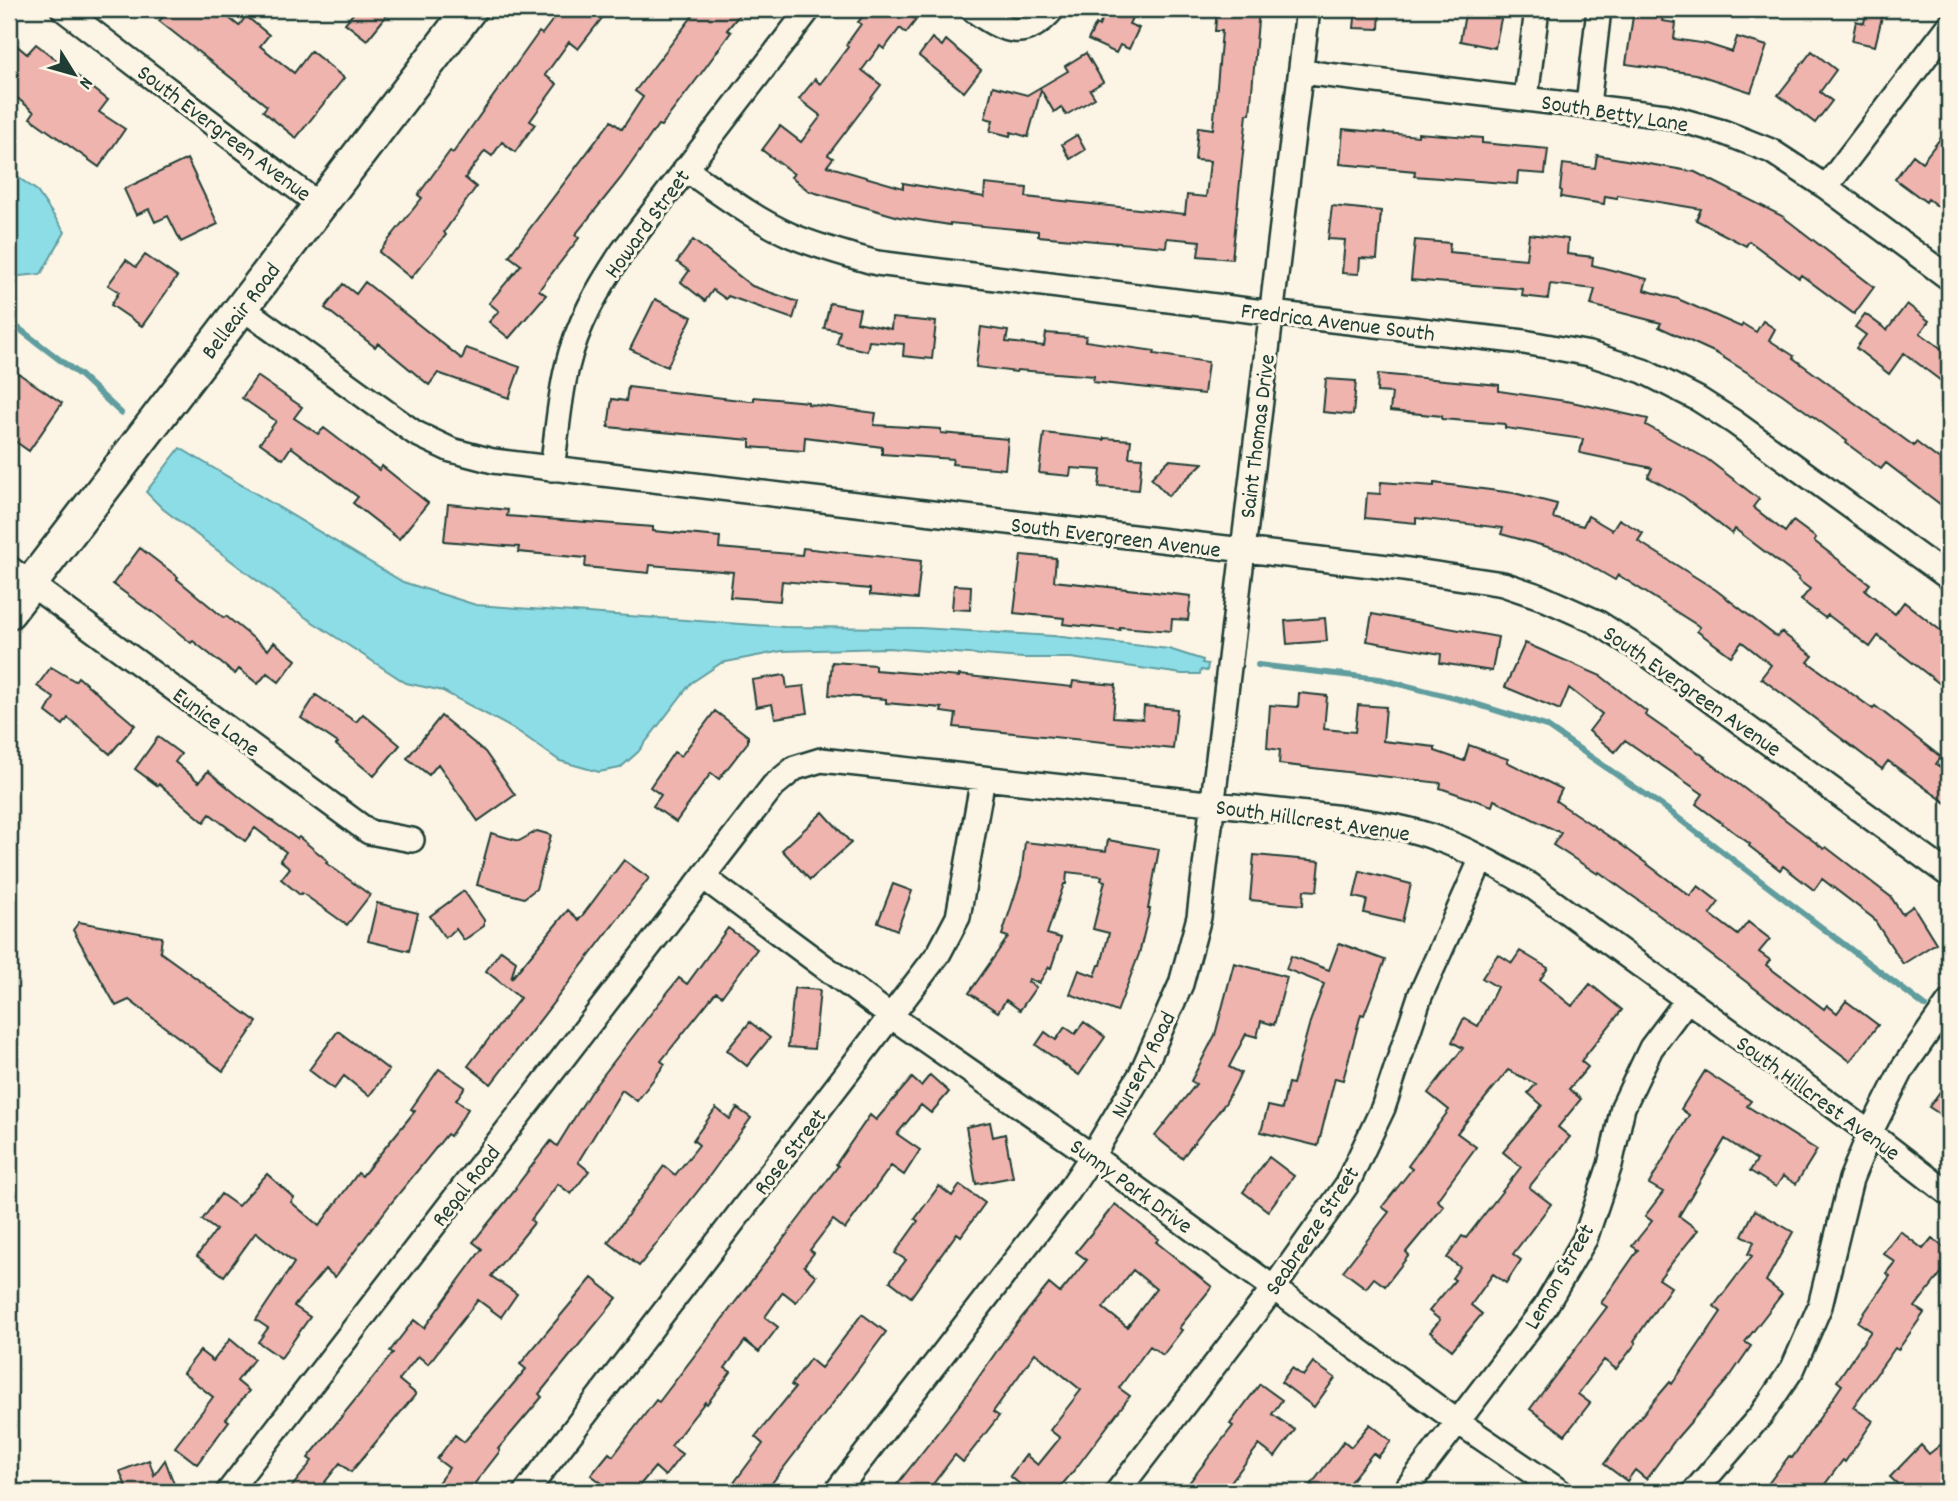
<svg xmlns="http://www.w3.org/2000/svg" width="1958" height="1501" font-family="Dekko,sans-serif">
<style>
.green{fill:#ace0a2;stroke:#668e6b;stroke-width:2}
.water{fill:#8ddde7;stroke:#619d9f;stroke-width:2}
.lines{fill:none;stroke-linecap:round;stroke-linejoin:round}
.stream{stroke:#619d9f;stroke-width:6}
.building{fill:#f0b4af;stroke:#1f3d34;stroke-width:2;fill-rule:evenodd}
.street-casing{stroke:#1f3d34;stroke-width:28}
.secondary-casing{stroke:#1f3d34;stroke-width:37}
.street{stroke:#fcf5e5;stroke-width:23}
.secondary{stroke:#fcf5e5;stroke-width:32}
.labels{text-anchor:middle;stroke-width:6;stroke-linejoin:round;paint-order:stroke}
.street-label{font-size:23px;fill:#1f3d34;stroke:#fcf5e5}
</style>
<rect width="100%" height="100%" fill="#fcf5e5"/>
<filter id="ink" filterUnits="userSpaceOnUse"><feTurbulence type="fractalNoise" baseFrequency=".0143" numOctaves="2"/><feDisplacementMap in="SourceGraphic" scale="14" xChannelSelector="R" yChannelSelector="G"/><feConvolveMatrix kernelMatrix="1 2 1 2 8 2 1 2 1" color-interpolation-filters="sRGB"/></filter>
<g filter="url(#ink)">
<path class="green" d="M989,9H1040C1024,25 1007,18 989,9Z"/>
<path class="water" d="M9,171L36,190L65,232L41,274L9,277Z
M180,448L403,582L476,605L784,627L920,628L1053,636L1169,649L1203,660L1202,663L1208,664L1207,671L1201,670L1200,674H1182L1071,658H1023L887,648L782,651L721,663L691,683L638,752L620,768L599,772L560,761L519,732L443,691L406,683L305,617L163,509L146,492Z"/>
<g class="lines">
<path class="stream" d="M9,321L81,376L121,413
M1258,665L1380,679L1466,701L1546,726L1665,808L1925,1006"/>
</g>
<path class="building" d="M150,9H218L239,26L246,16L269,35L260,46L294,73L311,51L344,78L296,138L263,111L267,106L159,21L162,18Z
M357,9H392L367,40L345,23Z
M561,9H609L578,49L569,42L545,75L557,84L530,121L535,124L515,152L502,142L492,156L485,151L465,178L476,187L444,232L446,235L411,278L379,252L422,198L418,195L450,151L453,153L539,32L542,34Z
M698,9H744L727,30L731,32L700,75L661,126L658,125L621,178L575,235L579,238L539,290L546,295L509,338L489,322L499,311L489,303L521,265L509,256L611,121L622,129L643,97L635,91Z
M869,9H901L916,20L906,33L900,28L884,49L880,46L862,70L881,85L828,155L833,158L827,166L903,188V183L984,197L985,184L1027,188L1026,197L1185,214L1187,195L1206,197L1210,161L1195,160L1198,127L1213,129L1222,31H1215L1217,9H1259L1250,114H1247L1232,259L1198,256L1200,241L1167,238L1166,247L1038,236V231L950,223V225L899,217L809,191L791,177L794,174L762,150L780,126L801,142L821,116L799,99L815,79L820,84L848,47L846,45L861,24L858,22Z
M1107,9H1136L1129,24L1139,28L1129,49L1120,45L1116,53L1088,40L1096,24L1099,26Z
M1356,9H1380L1379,29L1354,28Z
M1466,9H1503L1495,48L1460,41Z
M1634,9H1664L1662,21L1676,23L1674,39L1707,44L1732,52L1737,37L1767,46L1751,92L1696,74L1626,64Z
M1867,9H1884L1875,46L1852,41L1856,21L1864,23Z
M932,38L942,46L946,40L981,70L964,92L919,56Z
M9,39L27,54L36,44L108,100L99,112L125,129L99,167L30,118L34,112L9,91Z
M1812,51L1836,70L1820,92L1832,101L1815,123L1778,95Z
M1086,53L1103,82L1090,90L1095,98L1066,115L1061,107L1054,112L1041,90L1028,137L1011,132L1010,136L990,131L993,120L985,118L993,86L1027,95L1068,71L1065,66Z
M1343,129L1418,136V133L1482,138V143L1548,149L1545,174L1518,172L1517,184L1414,176L1415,171L1340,164Z
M1077,135L1085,150L1070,159L1062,144Z
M1940,139L1949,146V215L1928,199L1926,202L1895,179L1913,155L1922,162Z
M1597,155L1695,172L1782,216L1874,287L1854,314L1801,275L1799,278L1749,241L1746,246L1696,220L1701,209L1617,195V198L1605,196L1604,204L1561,197L1562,191L1560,190L1563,164L1595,168Z
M187,159L218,224L181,242L168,216L155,222L149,209L136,215L124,189Z
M1332,206L1381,211L1377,259L1360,258L1359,274L1342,273L1345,240L1328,239Z
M1529,234L1568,239L1567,254L1593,257L1592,265L1647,279L1644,290L1678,299L1741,327L1743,324L1756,332L1763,321L1775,329L1769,340L1794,356L1793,358L1914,446L1916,442L1949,467V511L1886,463L1881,469L1846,443L1847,441L1782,394L1716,353L1659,327L1661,323L1591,305L1595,289L1550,284L1548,299L1522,296L1523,289L1411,280L1415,240L1450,243L1449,252L1526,259Z
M693,240L752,286L798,302L793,319L728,296L726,299L713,290L705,301L681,282L689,271L677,262Z
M145,255L177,277L142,326L111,305L119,292L108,285L126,260L136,267Z
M365,282L462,359L466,348L520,367L509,398L438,373L429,385L378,343L375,347L325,308L343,284L356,294Z
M655,299L692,317L667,367L630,349Z
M830,303L860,309L857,322L891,329L892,318L936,322L932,359L903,356L904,344L869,341L867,351L837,344L840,331L824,328Z
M1907,304L1929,321L1920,333L1949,354V387L1904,353L1889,374L1856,348L1866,335L1855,327L1865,314L1887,330Z
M981,327L1008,331L1006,342L1044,346L1046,333L1086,336L1085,341L1155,351L1154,354L1208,362L1204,394L1093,382L1094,376L1017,370L1016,372L976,367Z
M9,367L62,403L29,451L9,437Z
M1378,374L1499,385V391L1572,402L1648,419L1646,425L1707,459L1759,499L1753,507L1785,532L1793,521L1816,538L1814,541L1870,584L1865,590L1895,614L1904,602L1949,637V691L1878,636L1870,647L1828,615L1825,618L1801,600L1810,589L1798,580L1799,578L1735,529L1732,534L1684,497L1648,477L1652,468L1580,453L1583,439L1505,428V424L1442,419V416L1390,411L1392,393L1377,392Z
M257,376L302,407L294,418L318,434L324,428L379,470L382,466L428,503L399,539L353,503L358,497L291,447L283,459L260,443L276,421L242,398Z
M1326,379L1356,381L1353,415L1323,412Z
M628,387L749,401H754V397L808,402V404L876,413L874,425L941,429V433L1008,439L1005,469L952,464L953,459L882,454V447L805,437L804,451L750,447V440L608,427L612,399L626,401Z
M1044,433L1104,440V438L1131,440L1129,457L1142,458L1139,490L1099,487L1101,470L1071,468L1070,476L1039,473Z
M1169,460L1203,463L1168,496L1151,478Z
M1381,482L1434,486V483L1514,493L1557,504L1553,518L1583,526L1588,516L1612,530L1619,519L1643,533L1638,541L1716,590L1777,637L1781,632L1813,656L1808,662L1873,709L1875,706L1941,757L1936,764L1949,774V805L1888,761L1882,769L1761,678L1771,665L1742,642L1731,656L1697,631L1700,627L1618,575L1615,580L1566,552L1501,534L1503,528L1416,518V523L1365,518L1367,493L1380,494Z
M448,504L508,510L507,516L653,527V531L720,537L719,548L802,555L803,548L921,561L917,599L870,595V589L782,581L780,601L730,597L733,572L650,565L649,573L585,567L586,558L518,552L519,547L444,541Z
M140,548L178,577L177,579L224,618L226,616L268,650L274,642L296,660L279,682L267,673L258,684L239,669L235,674L193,641L191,643L152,611L151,612L113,584Z
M1021,555L1056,558L1054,581L1191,596L1188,620L1172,619L1171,631L1120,627V630L1063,624L1064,618L1014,613Z
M954,585L971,586L970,610L952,609Z
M1372,614L1498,637L1492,671L1440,663L1441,654L1367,641Z
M1325,618L1327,641L1287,644L1285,621Z
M1525,643L1601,676L1647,712L1645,715L1705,757L1704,758L1824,849L1826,847L1891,897L1902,914L1913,906L1936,943L1903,964L1873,918L1822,879L1814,890L1783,866L1780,870L1749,846L1750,844L1696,804L1703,794L1625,740L1615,752L1589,731L1602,714L1569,688L1560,710L1505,687Z
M832,662L875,665V670L959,677V675L1072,687L1073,681L1116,685L1113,717L1143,719L1144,706L1177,709L1173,749L954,727L956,714L941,712L942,708L886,703V699L829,695Z
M51,667L75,681L78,677L135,725L110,754L68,718L63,725L46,712L54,698L37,686Z
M785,675L787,688L804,686L808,713L775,718L772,704L756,707L752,680Z
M1299,693L1327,696L1324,729L1355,732L1358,705L1386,707L1383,741L1435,747V751L1464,761L1469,745L1508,759L1507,762L1562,789L1556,801L1619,843L1690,896L1698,886L1719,902L1710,914L1738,935L1748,922L1770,939L1759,952L1770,960L1766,965L1824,1009L1827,1005L1837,1013L1846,1001L1878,1025L1850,1061L1652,910L1599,872L1598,874L1553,845L1561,833L1494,800L1492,806L1440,788L1441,783L1279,764L1280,750L1267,748L1270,705L1298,707Z
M316,695L356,722L363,714L400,745L374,776L336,745L338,743L301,718Z
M715,711L748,736V742L719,779L711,773L676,822L653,806L661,795L650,787L674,752L681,756Z
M441,716L485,752L515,795L478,821L438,764L429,775L407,758Z
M158,737L181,754L175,762L199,782L208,771L242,799L297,839L299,837L328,861L326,863L370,895L347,925L302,893L300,895L281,879L290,868L280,860L286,852L255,828L245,841L210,814L204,822L159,784L158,786L135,769Z
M823,812L851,843L810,880L782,850Z
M537,831L551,835L536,889L524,898L477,885L491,833L519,841Z
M1108,840L1159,849L1148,909H1150L1139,954L1117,1012L1070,994L1079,970L1095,976L1099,965H1101L1109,933L1093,929L1105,881L1101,880L1102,876L1067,872L1066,884H1064L1047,934L1061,938L1051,968L1049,967L1039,983L1029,979L1028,982L1036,987L1020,1010L1006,1000L998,1012L969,993L1008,937L1002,935L1021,876L1025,842L1106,851Z
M1254,855L1320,861L1317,891L1304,890L1303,905L1250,900Z
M624,860L649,878L491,1084L468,1066L520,998L486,971L501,950L516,961L511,979L568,910L579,920Z
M1360,871L1411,884L1402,922L1364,913L1367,900L1354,897Z
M893,884L912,891L897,930L878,922Z
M464,891L484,920V926L464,940L456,929L445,938L430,916Z
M377,903L418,913L409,951L368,941Z
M79,922L162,937L160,952L257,1022L223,1071L129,1000L116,1006L73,930Z
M728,928L757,949L722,996L716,992L661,1061L665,1064L637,1101L622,1090L578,1162L589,1171L571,1194L558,1184L531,1220L534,1223L491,1276L517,1294L501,1317L478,1300L428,1364L418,1356L399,1380L416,1394L351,1472L340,1463L317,1492H288L312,1461L308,1458L393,1353L390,1351L414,1320L424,1328L448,1295L482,1249L473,1242L516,1189L515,1188L551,1141L557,1146L591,1091L645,1021L679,978L687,984Z
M1339,943L1385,960L1364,1015L1361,1014L1343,1080L1335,1078L1318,1146L1261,1132L1268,1106L1282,1109L1288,1083L1293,1084L1310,1022L1324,984L1286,969L1291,956L1329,970Z
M1520,951L1548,968L1540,980L1572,1006L1590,984L1622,1010L1581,1061L1588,1067L1569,1089L1581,1099L1558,1127L1570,1137L1529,1187L1551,1204L1513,1254L1521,1260L1506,1283L1493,1274L1471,1305L1482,1314L1452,1350L1430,1332L1440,1320L1429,1311L1455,1280L1452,1278L1460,1267L1447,1258L1462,1236L1466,1238L1521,1167L1503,1152L1542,1105L1528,1093L1536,1084L1508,1070L1457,1133L1476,1147L1437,1200L1444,1206L1406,1252L1409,1255L1385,1286L1374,1278L1366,1288L1343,1271L1389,1212L1382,1207L1412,1169L1408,1166L1449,1110L1428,1093L1463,1048L1452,1042L1464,1018L1478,1026L1497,987L1482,978L1498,954L1512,963Z
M1234,963L1287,977L1274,1025L1261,1021L1257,1037L1246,1034L1229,1067L1241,1073L1226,1102L1182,1158L1155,1136L1196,1084L1191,1081L1215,1035Z
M794,988L820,990L814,1049L788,1047Z
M750,1022L770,1038L747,1066L727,1050Z
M1084,1022L1105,1037L1079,1075L1036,1045L1045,1032L1056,1040L1065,1027L1075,1034Z
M338,1031L389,1070L369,1096L344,1076L334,1089L309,1070Z
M439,1069L465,1087L456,1100L468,1109L450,1136L447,1134L392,1202L335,1277L325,1269L294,1306L310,1317L281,1358L258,1342L268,1328L256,1320L294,1263L256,1232L224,1276L197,1256L216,1230L202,1220L221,1194L238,1206L267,1174L294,1198L291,1202L319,1226L358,1173L362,1176L415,1111L411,1109Z
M1705,1071L1751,1101L1747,1106L1817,1150L1796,1184L1783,1176L1776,1187L1750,1171L1757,1160L1725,1139L1679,1216L1698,1230L1659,1279L1671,1287L1634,1341L1636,1343L1616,1369L1604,1360L1578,1394L1590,1403L1565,1435L1530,1409L1607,1307L1601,1303L1638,1250L1632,1246L1652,1221L1645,1216L1663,1192L1649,1184L1689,1115L1681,1109Z
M930,1075L949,1092L931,1113L921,1105L897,1134L920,1150L904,1175L891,1166L845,1229L833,1220L810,1250L814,1253L804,1266L816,1276L796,1302L783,1292L765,1317L778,1327L759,1352L745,1341L725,1368L731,1372L707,1404L705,1402L671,1446L682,1454L665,1476L655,1467L634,1492H596L603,1484L591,1475L609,1453L613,1456L656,1400L659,1402L801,1216L838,1166L836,1164L870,1115L876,1120L912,1078L921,1086Z
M1949,1079V1120L1929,1107Z
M716,1108L730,1119L737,1108L751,1118L705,1182L639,1266L608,1242L664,1166L675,1175L699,1145L693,1140Z
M990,1122L993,1137L1005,1134L1013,1177L976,1184L966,1127Z
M1269,1157L1294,1176L1268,1211L1243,1192Z
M960,1185L985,1203L961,1236L957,1233L911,1297L890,1281L906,1260L895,1253L918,1221L915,1219L939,1186L952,1196Z
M1115,1204L1159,1239L1156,1242L1212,1287L1179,1328L1182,1330L1163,1355L1150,1346L1135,1366L1119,1388L1130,1396L1076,1468L1056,1492H1016L1022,1486L1010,1476L1026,1455L1038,1465L1060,1438L1050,1430L1081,1390L1035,1353L993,1412L999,1416L963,1462L955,1455L927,1492H891L960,1404L1010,1332L1049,1284L1060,1293L1087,1260L1076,1252ZM1133,1270L1156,1289L1127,1327L1103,1308Z
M1755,1210L1793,1232L1766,1281L1782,1294L1745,1342L1751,1346L1729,1378L1676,1439L1646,1479L1635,1470L1627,1481L1604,1464L1636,1422L1670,1382L1672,1384L1721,1312L1714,1306L1752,1256L1748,1254L1754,1242L1742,1235Z
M1900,1231L1923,1249L1932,1238L1949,1252V1263L1915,1307L1924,1313L1898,1350L1895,1348L1853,1407L1873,1421L1845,1462L1843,1460L1819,1492H1762L1789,1456L1792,1458L1842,1385L1837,1381L1871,1331L1858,1322L1890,1276L1886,1273L1895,1262L1883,1253Z
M592,1278L617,1298L539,1394L542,1397L498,1449L500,1451L468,1492H431L449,1468L437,1459L455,1435L464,1442L526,1369L520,1364Z
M862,1314L886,1332L815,1427L765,1492H727L763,1444L755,1437L795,1388L791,1385L810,1359L821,1368Z
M230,1339L254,1359L237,1381L249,1391L226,1419L229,1421L197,1464L175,1447L213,1397L183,1373L200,1351L213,1361Z
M1313,1362L1335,1378L1314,1407L1281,1382L1292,1368L1303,1376Z
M1260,1384L1282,1400L1272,1414L1295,1430L1275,1457L1259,1445L1223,1492H1182L1233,1426L1230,1424Z
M1370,1424L1391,1441L1378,1457L1373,1453L1342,1492H1321L1311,1485L1344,1441L1351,1447Z
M1949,1438V1479L1937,1492H1906L1890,1477L1921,1445L1929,1454Z
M149,1460L154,1475L165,1460L177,1492H128L120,1471Z"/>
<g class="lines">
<g class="street-casing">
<path id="street" d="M63,9L319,205
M972,9C1003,32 1025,42 1053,9
M1302,72L1666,116L1723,132L1771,151L1826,187L1949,278
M1526,98L1537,9
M1588,105L1599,9
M685,169C719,192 752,218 790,235C818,247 848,255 877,263L1271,313L1524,342L1590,354L1643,371L1698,399L1734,422L1949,578
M1826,187L1949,26
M241,307L415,433L451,450L493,461L1396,568L1503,584L1541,597L1597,622L1651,657L1949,875
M552,469C557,435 559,400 567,367C577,324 599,287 623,251L809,9
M9,568L369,832L412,840
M703,877L892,1017L1092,1156L1458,1422L1561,1492
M228,1492L773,786L795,768L821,760L1343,818C1375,823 1408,827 1438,839C1470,850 1500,868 1530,885L1870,1133L1949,1194
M526,1492L939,953L958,917L983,778
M836,1492L1068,1192L1092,1156L1141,1074L1181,984L1199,917L1308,9
M1117,1492L1273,1289L1346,1186L1383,1108L1420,996L1482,858
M1404,1492L1545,1307L1585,1239L1610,1165L1623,1107L1651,1048L1687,1000
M1694,1492L1761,1415L1793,1368L1820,1306L1851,1179L1870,1133L1903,1068L1949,1002"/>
</g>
<g class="secondary-casing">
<g id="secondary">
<path id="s1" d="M9,612L470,9"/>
</g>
</g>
<use href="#street" class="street"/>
<use href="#secondary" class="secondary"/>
</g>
</g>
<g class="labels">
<g class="street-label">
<text transform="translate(1615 112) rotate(9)" y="8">South Betty Lane</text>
<text transform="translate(225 132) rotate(37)" y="8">South Evergreen Avenue</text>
<text transform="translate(646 223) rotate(-54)" y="8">Howard Street</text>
<text dy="8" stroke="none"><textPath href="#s1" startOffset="380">Belleair Road</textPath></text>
<text transform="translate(1338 321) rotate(7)" y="8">Fredrica Avenue South</text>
<text transform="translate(1256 436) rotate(-83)" y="8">Saint Thomas Drive</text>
<text transform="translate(1116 536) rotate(7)" y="8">South Evergreen Avenue</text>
<text transform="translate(1693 690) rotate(35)" y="8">South Evergreen Avenue</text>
<text transform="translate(217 721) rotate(36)" y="8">Eunice Lane</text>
<text transform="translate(1313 819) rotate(8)" y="8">South Hillcrest Avenue</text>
<text transform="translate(1142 1064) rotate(-63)" y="8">Nursery Road</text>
<text transform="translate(1819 1097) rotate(36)" y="8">South Hillcrest Avenue</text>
<text transform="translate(789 1151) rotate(-52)" y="8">Rose Street</text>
<text transform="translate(465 1185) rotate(-52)" y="8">Regal Road</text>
<text transform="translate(1132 1185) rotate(36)" y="8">Sunny Park Drive</text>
<text transform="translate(1311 1230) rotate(-56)" y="8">Seabreeze Street</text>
<text transform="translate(1558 1276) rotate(-60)" y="8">Lemon Street</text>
</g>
</g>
<rect width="1958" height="1501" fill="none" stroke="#fcf5e5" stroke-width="35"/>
<rect x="18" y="18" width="1923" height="1466" fill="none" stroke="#1f3d34" stroke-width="2.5" filter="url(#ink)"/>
<g transform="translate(74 74) rotate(127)" stroke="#fcf5e5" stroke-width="5" paint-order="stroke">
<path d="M0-5L12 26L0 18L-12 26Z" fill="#1f3d34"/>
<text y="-10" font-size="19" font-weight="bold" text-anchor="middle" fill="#1f3d34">N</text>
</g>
</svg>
